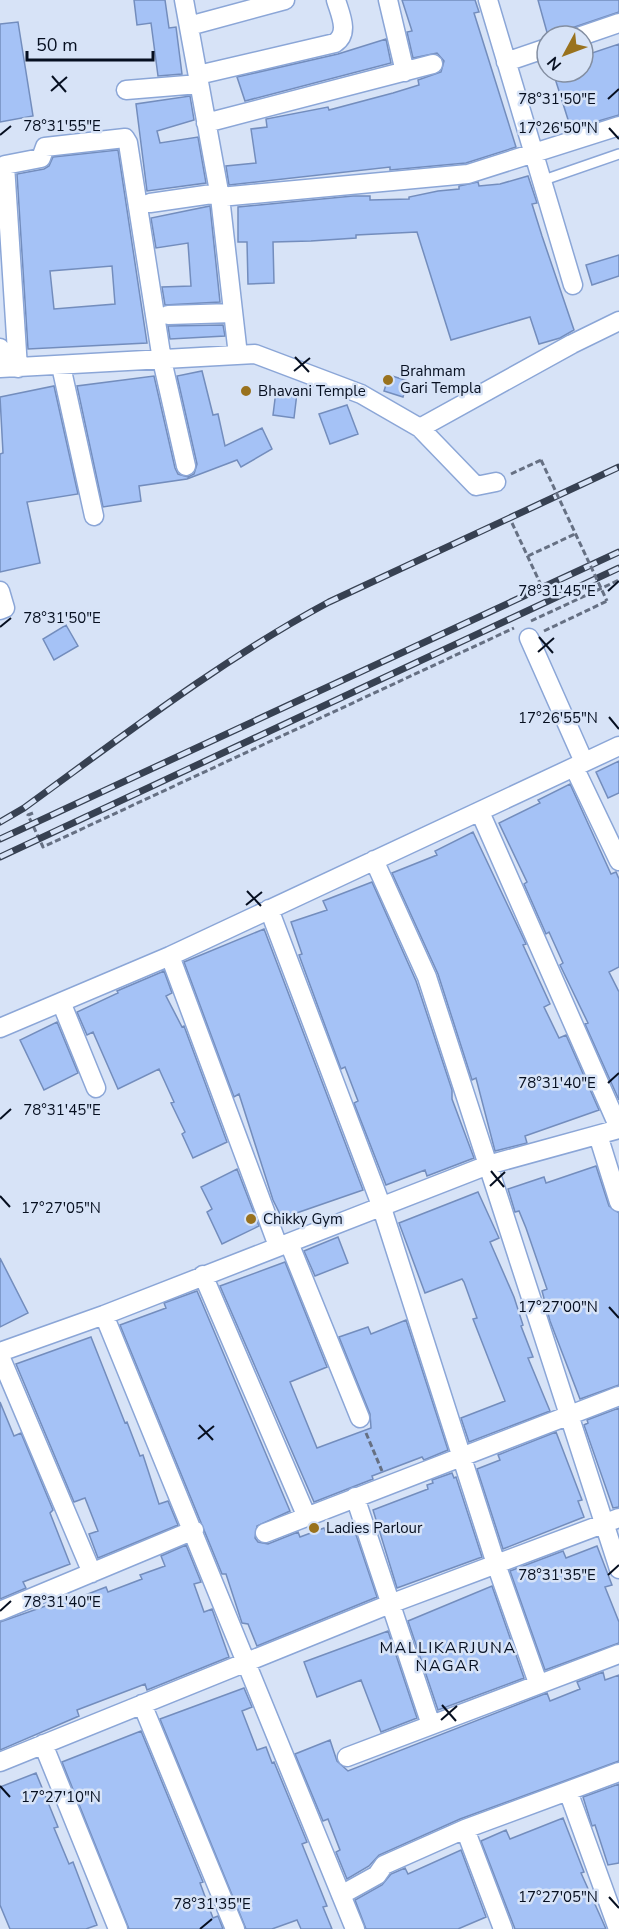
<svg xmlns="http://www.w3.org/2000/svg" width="619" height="1929" font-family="'Nunito Sans',sans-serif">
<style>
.building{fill:#a5c2f6;stroke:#738dbd;stroke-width:1.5;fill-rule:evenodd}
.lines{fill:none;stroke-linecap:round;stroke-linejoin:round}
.service-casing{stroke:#8ba6d7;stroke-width:12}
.minor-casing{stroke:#8ba6d7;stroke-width:21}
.path{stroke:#667083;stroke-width:3;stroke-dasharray:6 3;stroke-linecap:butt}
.service{stroke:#fff;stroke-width:9}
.minor{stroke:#fff;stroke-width:18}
.rail-casing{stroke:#374152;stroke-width:7}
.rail{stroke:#d7e3f7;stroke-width:4.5;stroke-dasharray:14;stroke-linecap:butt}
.path-bridge{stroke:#667083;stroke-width:3;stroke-dasharray:6 3;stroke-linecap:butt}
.ticks{fill:none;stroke:#060f20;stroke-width:2}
.poi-dot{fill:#99721e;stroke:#d7e3f7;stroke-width:2}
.labels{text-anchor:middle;stroke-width:5;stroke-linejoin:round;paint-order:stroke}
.poi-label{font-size:15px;fill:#060f20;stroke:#d7e3f7;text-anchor:start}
.neighbourhood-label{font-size:16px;letter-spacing:1.5px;fill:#060f20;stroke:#d7e3f7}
.ticks-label{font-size:15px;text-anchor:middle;fill:#060f20;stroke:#d7e3f7;stroke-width:5;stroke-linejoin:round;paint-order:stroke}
</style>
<rect width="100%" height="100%" fill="#d7e3f7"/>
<path class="building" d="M134,0H165L169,28L176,27L182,74L158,76L151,23L137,25Z
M402,0H475L479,12L474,13L516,147L466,163L390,170V167L229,185L226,166L256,163L251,129L267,127L266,119L328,107L329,110L393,93L419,85L418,80L441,72L444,61L437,53L413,58L407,32L412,31Z
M538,0H619V12L548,36Z
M18,22L33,116L0,122V24Z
M386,39L391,63L245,101L237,77L338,54Z
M619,44V115L571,129L553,72H583V56Z
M190,96L194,120L157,131L160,143L198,137L206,183L147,191L136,104Z
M118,150L147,343L28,349L17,174L44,169L49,166L53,157ZM112,266L115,304L54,309L50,271Z
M528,176L537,203L532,204L542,236L574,330L560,338L539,344L530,317L451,340L417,232L356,235V238L311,241L273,242L274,283L248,284L247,242H238V207L353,196H370V200L409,199V197L438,191L459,189V186L478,182L479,186L500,184Z
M210,206L220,302L165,305L162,287L191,286L188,243L156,248L151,218Z
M619,255V276L592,285L586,265Z
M223,325L225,336L170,339L168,326Z
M202,371L213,415L218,414L225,446L262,428L272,449L241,467L237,460L187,479L139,486L141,501L103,507L77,386L154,376L175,468L178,474L188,477L194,474L197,464L177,376Z
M389,375L408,381L403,397L384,391Z
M54,386L78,494L27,502L40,563L0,572V454L3,453L0,397Z
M276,391L297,393L294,418L273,415Z
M347,405L358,434L330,444L319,414Z
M66,625L78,646L54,660L43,639Z
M619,761V793L608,798L596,772Z
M570,784L611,874L616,872L619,879V967L609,972L619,992V1100L585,1024L588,1023L560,965L563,963L549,932L546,934L524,884L527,882L499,823L540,803L538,800Z
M473,832L526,944L523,945L550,1004L544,1007L559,1038L566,1035L599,1110L525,1136L527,1143L495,1151L476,1078L472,1080L438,974L392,873L437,855L435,851Z
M372,882L416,981L452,1090V1099L474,1158L427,1176L425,1170L386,1185L354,1103L358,1101L345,1067L341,1069L299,955L302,954L291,922L327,910L323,901Z
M264,929L363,1190L282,1218L273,1200L239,1094L234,1097L184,962Z
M164,971L172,993L166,996L182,1027L184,1026L227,1142L193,1158L182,1134L185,1132L171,1103L174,1102L159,1069L118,1089L93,1032L87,1035L77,1012L118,993L117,991Z
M57,1022L78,1073L44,1090L20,1040Z
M596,1166L609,1206L619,1213V1385L580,1399L550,1321L542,1291L547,1289L526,1228L519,1211L515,1212L508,1189L544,1177L546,1183Z
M237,1169L259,1226L222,1244L207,1212L212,1209L201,1187Z
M478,1192L499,1238L490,1242L514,1297L523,1325L521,1326L533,1357L528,1358L550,1411L469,1442L461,1418L505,1401L473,1319L477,1318L464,1282L462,1279L425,1293L399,1223Z
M338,1237L348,1263L315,1276L304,1251Z
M0,1258L28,1313L0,1327Z
M285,1262L327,1367L290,1382L317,1448L371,1428L370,1414L339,1337L368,1327L371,1334L406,1320L448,1450L424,1460L422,1457L372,1476L373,1479L314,1502L220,1286Z
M197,1291L290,1511L257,1526L255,1538L258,1542L268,1544L298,1532L300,1537L324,1528L326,1533L352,1523L377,1597L257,1646L248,1624L242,1623L226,1574H222L120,1325L166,1308L164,1303Z
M91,1337L125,1423L127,1422L140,1456L143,1455L159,1504L168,1501L178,1525L98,1558L89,1534L98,1531L85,1498L74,1502L16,1364Z
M0,1402L14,1436L21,1433L53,1510L50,1513L70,1564L23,1582L26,1588L0,1599Z
M619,1408V1507L613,1508L584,1425L588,1423L587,1420Z
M556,1432L582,1500L578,1501L584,1517L503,1549L477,1469L500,1460L498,1455Z
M452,1473L454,1478L456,1477L482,1557L397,1588L373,1510L428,1489L427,1485L433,1483L432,1480Z
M186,1545L201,1582L194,1584L204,1612L212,1609L229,1657L147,1690L145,1684L77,1710L79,1716L0,1750V1622L74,1596L75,1599L106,1587L108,1592L142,1579L140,1575L165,1566L161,1556Z
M597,1546L612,1585L605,1587L619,1622V1643L545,1670L510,1571L563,1551L566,1558Z
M492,1586L524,1678L438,1710L408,1621Z
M388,1631L417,1718L381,1732L361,1680L317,1697L304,1662Z
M603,1672L605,1680L619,1675V1761L460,1819L379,1855L369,1866L347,1879L336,1852L340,1850L328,1819L323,1821L295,1754L330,1740L337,1761L348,1771L547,1693L550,1701L580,1689L577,1682Z
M244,1688L252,1707L242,1711L257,1750L266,1747L272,1763L274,1762L307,1842L302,1844L327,1906L323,1907L332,1929H301L297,1920L272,1929H246L160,1719Z
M141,1731L203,1882L200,1883L213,1918L218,1916L223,1929H129L62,1762Z
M36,1773L58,1827L54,1828L69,1864L73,1862L97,1925L86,1929H10L0,1905V1787Z
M619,1784V1863L608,1865L595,1825L592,1826L583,1797Z
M563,1818L584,1872L581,1873L606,1929H515L481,1841L506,1830L510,1839Z
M461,1850L486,1917L458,1929H366L355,1900L382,1885L391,1874L405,1868L408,1874Z"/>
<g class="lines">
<g class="service-casing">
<path id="service" d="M541,181L619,154"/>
</g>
<g class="minor-casing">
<path id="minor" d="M184,0L220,197L238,355
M388,0L405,72
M488,0L573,285
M189,26L285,0
M581,36L619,23
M506,62L547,48
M198,75L335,43C350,33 340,14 336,0
M126,90L199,84
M206,123L433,64
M220,197L468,174L619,126
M150,203L219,193
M168,315L233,313
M0,348L3,367
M61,366L94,516
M0,368L255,354L361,394L420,428L572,344L619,321
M18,368L5,165L41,158L45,147L125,138L128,143L162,360L186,466
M420,428L476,486L496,482
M0,591L5,608L0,610
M529,638L584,762
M574,767L619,861
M480,812L619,1128
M374,860L427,977L619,1569
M269,909L381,1205L496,1564L538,1683
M170,956L278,1246
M61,1002L96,1088
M0,1028L170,956L619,746
M598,1135L619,1202
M289,1243L360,1418
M203,1275L306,1515
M104,1315L355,1929
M0,1352L104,1315L488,1165L619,1129
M0,1356L92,1573
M355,1497L431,1725
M265,1533L619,1396
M0,1611L194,1530
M142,1704L235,1929
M43,1744L118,1929
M347,1757L619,1654
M0,1762L390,1604L619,1518
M568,1791L618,1929
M465,1829L503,1929
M341,1895L377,1875L384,1865L465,1829L619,1772"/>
</g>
<path class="path" d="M511,474L541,460
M512,523L541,585
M528,556L575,534
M531,621L619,580
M544,631L607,601
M33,813L28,815L43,847L514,628
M366,1433L382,1471"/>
<use href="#service" class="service"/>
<use href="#minor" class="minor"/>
<g class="rail-casing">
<path id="rail" d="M0,822L24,808C123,736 221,660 329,602L619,467
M0,839L619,552
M0,857L619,568"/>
</g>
<use href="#rail" class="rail"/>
<path class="path-bridge" d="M541,460L607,601"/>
</g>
<path class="ticks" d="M52,76L66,92M51,91L67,77M608,99L619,89M609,128L619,139M0,135L11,126M295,357L309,372M294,371L310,358M608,591L619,581M0,627L11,618M539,637L553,653M538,652L554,638M609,717L619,729M247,891L261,906M246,905L262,892M608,1083L619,1073M0,1119L11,1109M491,1171L504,1187M490,1186L505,1172M0,1196L10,1207M609,1307L619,1318M199,1425L213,1440M198,1439L214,1426M608,1575L619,1565M0,1611L11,1601M442,1705L456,1721M441,1720L457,1706M0,1786L10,1797M609,1897L619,1908M200,1929L212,1919"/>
<g class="poi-dot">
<circle cx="388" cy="380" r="6"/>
<circle cx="246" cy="391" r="6"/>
<circle cx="251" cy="1219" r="6"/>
<circle cx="314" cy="1528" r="6"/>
</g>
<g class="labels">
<g class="poi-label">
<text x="400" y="376">Brahmam<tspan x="400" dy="17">Gari Templa</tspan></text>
<text x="258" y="396">Bhavani Temple</text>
<text x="263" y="1224">Chikky Gym</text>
<text x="326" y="1533">Ladies Parlour</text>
</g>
<g class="neighbourhood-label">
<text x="448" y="1653">MALLIKARJUNA<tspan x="448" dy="18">NAGAR</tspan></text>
</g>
</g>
<g class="ticks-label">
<text x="557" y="104">78°31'50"E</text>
<text x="62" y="131">78°31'55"E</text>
<text x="558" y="133">17°26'50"N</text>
<text x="557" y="596">78°31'45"E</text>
<text x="62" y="623">78°31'50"E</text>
<text x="558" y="723">17°26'55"N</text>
<text x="557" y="1088">78°31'40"E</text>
<text x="62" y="1115">78°31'45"E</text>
<text x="61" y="1213">17°27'05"N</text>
<text x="558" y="1312">17°27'00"N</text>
<text x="557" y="1580">78°31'35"E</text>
<text x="62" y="1607">78°31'40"E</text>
<text x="61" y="1802">17°27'10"N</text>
<text x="558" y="1902">17°27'05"N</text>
<text x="212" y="1909">78°31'35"E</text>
</g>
<g transform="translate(565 54) rotate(229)"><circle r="28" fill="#d7e3f7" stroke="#838ea1" stroke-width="1.5"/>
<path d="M0-4.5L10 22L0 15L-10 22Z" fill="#99721e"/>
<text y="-9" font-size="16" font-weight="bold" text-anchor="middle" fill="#060f20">N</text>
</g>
<path d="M27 51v9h126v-9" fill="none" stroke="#060f20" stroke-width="3"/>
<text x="36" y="51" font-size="18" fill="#060f20" stroke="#d7e3f7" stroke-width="4.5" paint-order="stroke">50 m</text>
</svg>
